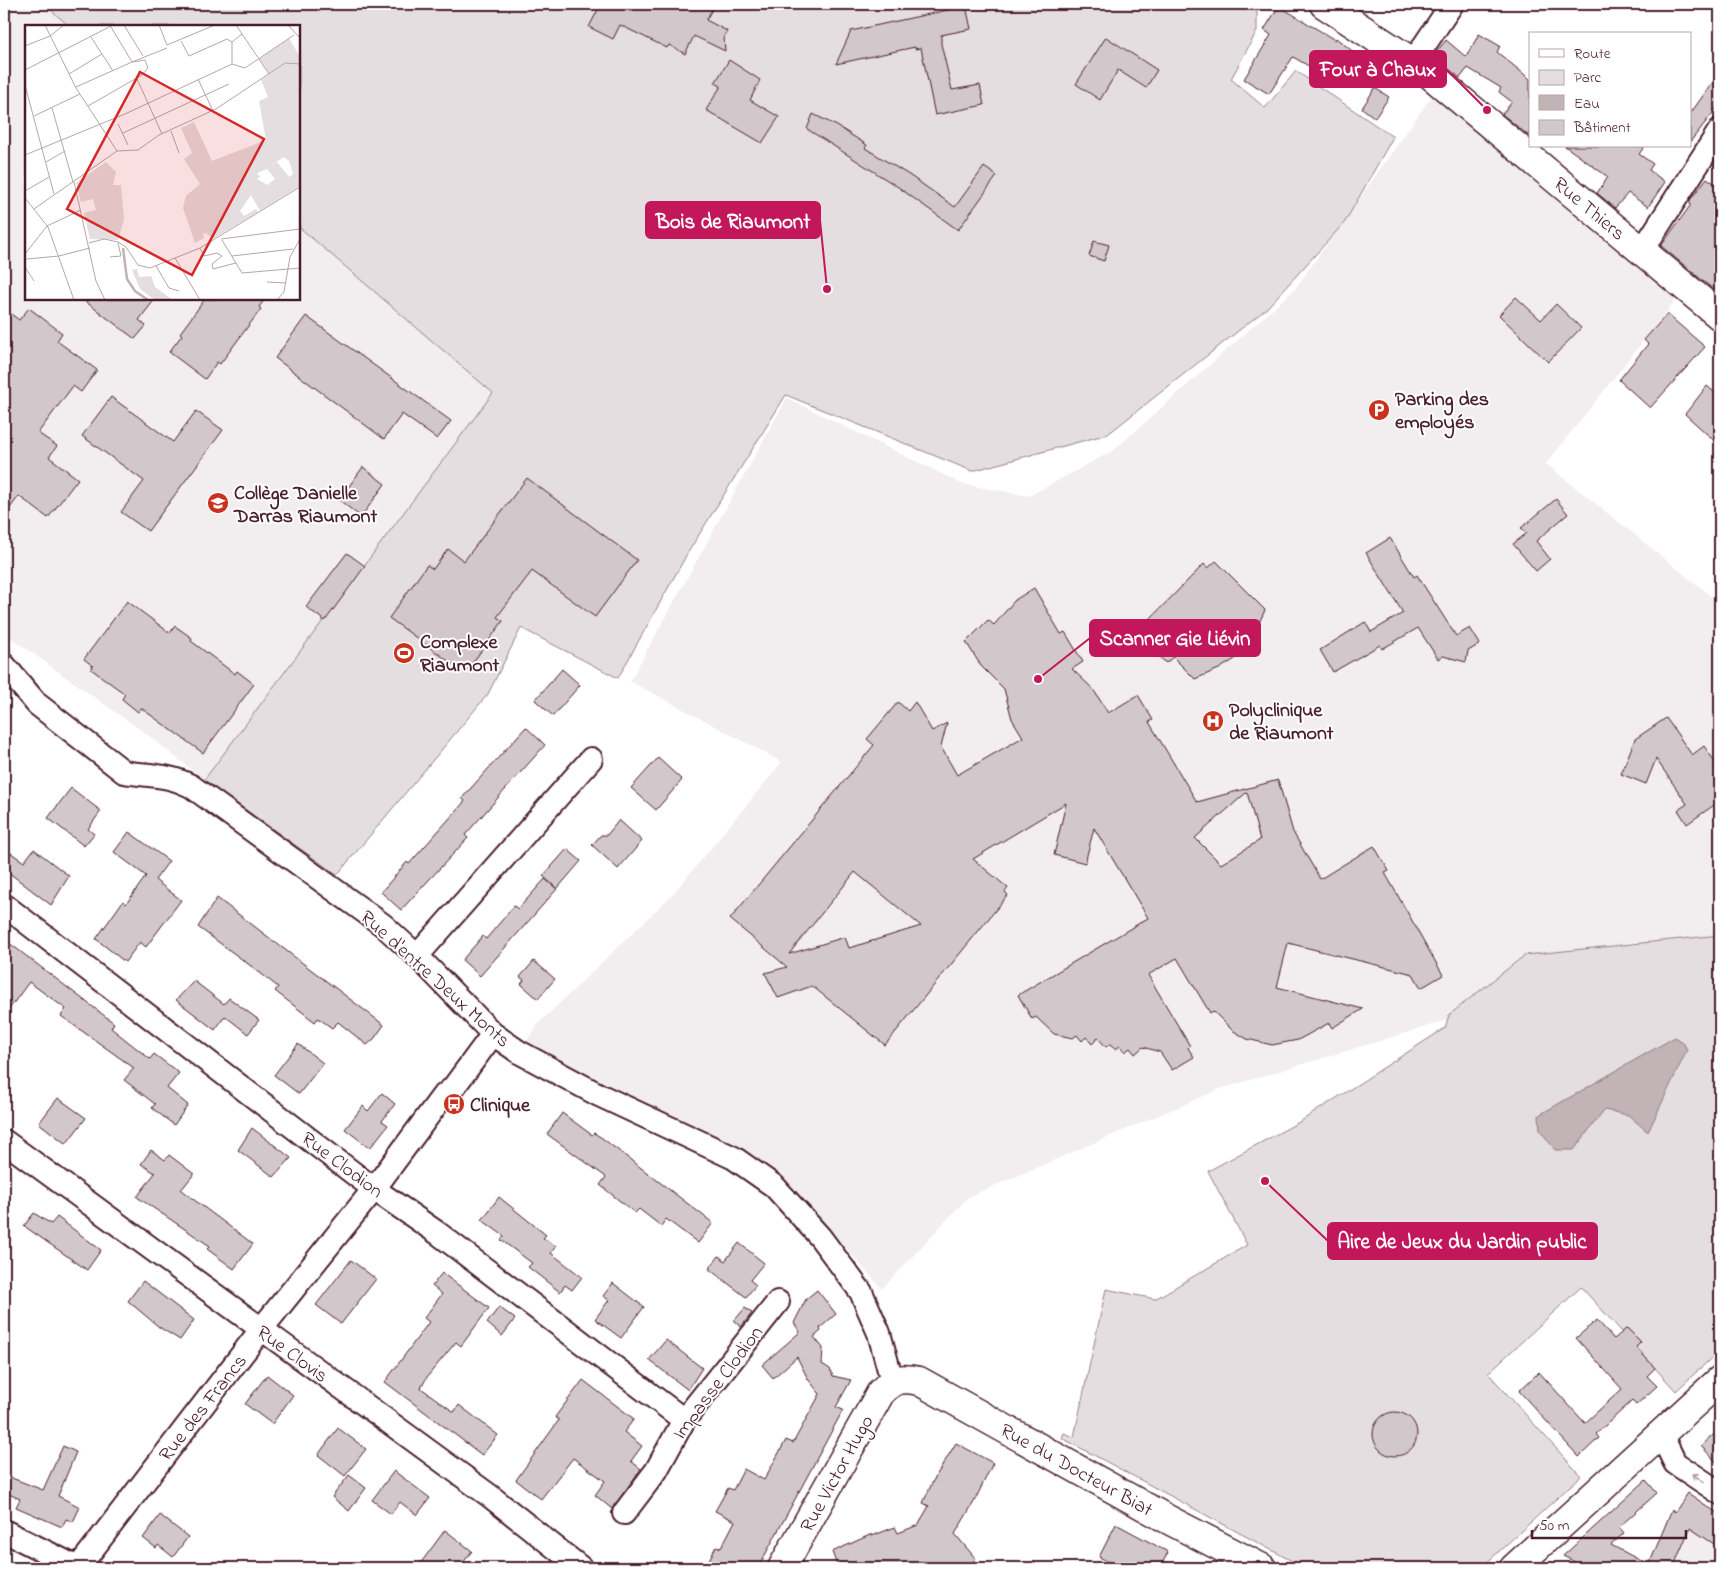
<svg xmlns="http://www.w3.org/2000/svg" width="1724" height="1572" font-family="'Indie Flower',sans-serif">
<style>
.built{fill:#f2eeef}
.green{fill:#e5dee0;stroke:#987e86}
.water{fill:#c1b3b6;stroke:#91787e}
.building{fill:#d2c7cb;stroke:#4a1f2b;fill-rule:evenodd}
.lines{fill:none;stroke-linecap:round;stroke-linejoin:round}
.street-casing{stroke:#4a1f2b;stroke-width:26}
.secondary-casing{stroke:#4a1f2b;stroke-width:31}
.street{stroke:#fff;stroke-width:22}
.secondary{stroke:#fff;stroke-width:28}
.oneway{stroke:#ae9aa0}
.labels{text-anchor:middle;stroke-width:4;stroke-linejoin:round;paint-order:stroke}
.street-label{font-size:20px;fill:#4a1f2b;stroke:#fff}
.poi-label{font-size:20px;font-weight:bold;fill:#4a1f2b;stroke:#fff;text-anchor:start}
.inset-river{fill:none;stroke:#c1b3b6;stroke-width:2.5}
.inset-road{fill:none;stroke:#b7a5aa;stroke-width:1}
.view{fill:#d62828;fill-opacity:0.15;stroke:#d62828;stroke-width:2.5}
.inset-edge{fill:none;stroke:#4a1f2b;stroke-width:2.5}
.leader{fill:none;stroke:#c2185b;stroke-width:2}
.callout-dot{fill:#c2185b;stroke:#fff;stroke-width:2}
.callout{fill:#c2185b;stroke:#c2185b;stroke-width:2}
.callout-label{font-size:21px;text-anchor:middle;font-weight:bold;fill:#fff}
</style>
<rect width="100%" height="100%" fill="#fff"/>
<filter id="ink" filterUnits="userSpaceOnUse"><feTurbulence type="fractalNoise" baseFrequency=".02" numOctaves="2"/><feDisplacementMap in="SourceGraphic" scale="10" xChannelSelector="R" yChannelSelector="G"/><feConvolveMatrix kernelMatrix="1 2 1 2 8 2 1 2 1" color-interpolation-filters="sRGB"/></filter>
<g filter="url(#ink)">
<path class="built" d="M4,4H44L69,26H26V299H299V227L493,393L204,780L149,736L4,633Z
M1439,86L1681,293L1546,464L1720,603V938L1220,1089L968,1197L882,1289L785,1179L578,1072L527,1041L538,1024L673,894L782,762L630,681L787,398L962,484L1029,496L1114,450L1295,289Z
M1706,1506L1720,1515V1568H1673L1690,1528Z"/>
<path class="green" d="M44,4H1257V31L1231,79L1265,108L1296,71L1393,137L1345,222L1266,309L1108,434L972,471L786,395L687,554L618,678L521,628L488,694L337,875L204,780L493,393L299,227V26H69Z
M1720,935V1350L1676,1391L1581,1287L1488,1373L1581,1476L1481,1568H1305L1062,1438L1064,1433L1074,1437L1106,1289L1155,1299L1247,1245L1208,1171L1301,1121L1445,1028L1449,1015L1525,955Z"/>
<path class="water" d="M1675,1037L1683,1042L1687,1050L1648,1132L1628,1115L1604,1110L1574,1150H1555L1540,1130L1539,1115Z"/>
<path class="building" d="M601,4H715L706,20L727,31L724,37L725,51L694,36L685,54L669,45L667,48L620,25L613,39L589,27Z
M966,6L971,29L941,35V44L952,90L980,85L984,105L935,115L921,48L915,49V47L836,64L851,31Z
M1279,6L1335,40L1336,38L1360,57L1346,81L1329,70L1326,76L1293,57L1269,94L1244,79L1271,35L1264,30Z
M1479,34L1500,46L1497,52L1530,79V137L1502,114L1512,102L1499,92L1501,88L1468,68L1460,78L1433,56L1446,40L1466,57Z
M1106,37L1157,70L1146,88L1118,70L1100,100L1076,84Z
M729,60L760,80L750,100L779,117L762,143L706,110L721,86L715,83Z
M1720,72V104L1690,142V114Z
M1375,88L1389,97L1375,118L1362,108Z
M813,114L837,126L867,145L865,148L909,175L955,207L984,167L997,176L958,230L898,187L807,129Z
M1565,146H1645L1639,154L1653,164L1649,170L1665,182L1648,207L1628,193L1615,208L1597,193L1608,177Z
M1707,178L1720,187V295L1661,246L1690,206V200Z
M1094,241L1109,245L1104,261L1089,256Z
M1516,297L1541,320L1556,304L1581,328L1548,362L1499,315Z
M82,299H155L139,320L146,326L135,339Z
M205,299H265L259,307L261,309L220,364L217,362L205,379L169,352L182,335L180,333Z
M29,308L62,333L57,341L97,370L81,392L73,386L38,433L57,446L49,457L78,479L48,518L19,496L4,516V323L11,314L19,320Z
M1667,314L1705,347L1650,408L1619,380L1648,344L1644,340Z
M306,316L451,421L437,439L402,414L384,439L275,358Z
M1707,386L1720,397V446L1685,414Z
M111,397L173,442L196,411L223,430L148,531L121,512L144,481L82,436Z
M363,467L385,484L361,517L339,500Z
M527,478L637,560L595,617L532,571L497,617L503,621L465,673L389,618L427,565L433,569L448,549L464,561Z
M1556,499L1568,514L1536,541L1550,559L1536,571L1513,544L1527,533L1521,528Z
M1390,538L1414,577L1417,575L1456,636L1470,628L1480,644L1468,651L1466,662L1443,656L1438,659L1418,628L1382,649L1380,645L1333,672L1320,650L1365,622L1371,632L1403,613L1366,553Z
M347,553L365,566L325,621L306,607Z
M1216,561L1265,610L1252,638L1235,659L1219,669L1195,679L1173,657L1166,663L1135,634L1204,564L1208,568Z
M1034,588L1061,634L1065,632L1083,662L1072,669L1093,689L1108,713L1138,695L1153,720L1149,722L1197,802L1278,780L1293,832L1320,879L1374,846L1389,871L1385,873L1443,975L1421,988L1413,974L1288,943L1277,987L1363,1009L1332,1028L1329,1023L1298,1040L1272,1045L1247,1039L1232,1030L1213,1011L1210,1013L1177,958L1148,975L1190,1046L1188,1048L1194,1057L1172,1070L1160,1052L1143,1047L1135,1054L1130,1048L1125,1052L1120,1046L1116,1049L1110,1044L1106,1047L1098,1038L1092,1044L1086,1037L1082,1041L1077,1035L1073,1038L1054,1034L1036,1017L1032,1019L1018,995L1148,918L1094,828L1085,863L1054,855L1066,803L973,859L1008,888L1005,892L1008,895L885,1045L812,986L778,998L765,973L787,967L730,919L874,745L867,739L898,702L908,711L915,702L932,731L947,723L941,747L957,775L1023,737L1012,719L1004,689L981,666L966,642L988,620L994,625L1015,600ZM1247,792L1260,840L1221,864L1195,838ZM855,872L921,926L849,948L845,937L789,954Z
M127,601L170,633L175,626L192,638L191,641L235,674L237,671L254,684L203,753L141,708L138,712L122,699L125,694L91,669L93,666L84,659Z
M562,669L580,685L553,716L535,700Z
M1666,718L1692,755L1704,746L1720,769V801L1687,824L1678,810L1687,804L1656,759L1646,784L1621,774L1635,739Z
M526,727L545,745L465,835L468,838L401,910L381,892L407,862L409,864L465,801L462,798Z
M658,758L682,780L656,810L631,788Z
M71,788L101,811L88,829L94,834L84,846L48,818Z
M619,820L642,841L618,869L592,845L601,835H607Z
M129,832L169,861L155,880L181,900L146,947L140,942L125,962L96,939L123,901L126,904L146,876L114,852Z
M34,849L69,876L51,905L4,869V863L11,853L24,862Z
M567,849L581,861L557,889L543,876Z
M545,879L557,889L480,976L462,960L483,936L486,939L514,906L518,909Z
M217,898L384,1025L374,1039L367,1045L338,1022L332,1028L318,1018L315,1022L275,991L278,987L255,969L198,927Z
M4,939L114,1023L111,1028L150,1059L154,1054L179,1073L167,1088L188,1105L174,1125L152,1108L155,1104L124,1080L134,1068L61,1016L66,1009L29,982L4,1016Z
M534,961L555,979L538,999L521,984L524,980L520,977Z
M194,981L224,1004L229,998L259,1020L248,1034L225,1016L215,1030L176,1000Z
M298,1044L323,1063L299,1094L274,1075Z
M382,1093L395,1104L382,1121L388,1125L370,1148L345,1129L363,1106L368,1111Z
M58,1098L86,1118L66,1144L39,1123Z
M562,1113L592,1135L594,1133L602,1138L713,1223L698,1243L666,1219L661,1226L639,1209L635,1213L600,1185L606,1177L547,1134Z
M252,1128L291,1158L274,1177L238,1150Z
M151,1150L165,1160L169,1155L194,1174L181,1190L253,1244L234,1269L207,1249L210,1246L137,1197L155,1173L141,1164Z
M499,1197L546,1235L543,1238L556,1246L551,1253L582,1277L572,1290L565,1285L560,1292L528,1267L532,1263L501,1240L504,1236L482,1220Z
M34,1213L51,1224L57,1217L101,1250L87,1270L24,1226Z
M739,1243L764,1263L750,1280L756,1285L746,1297L709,1269L719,1256L725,1261Z
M351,1260L376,1279L341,1324L316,1305Z
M442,1273L489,1308L461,1346L456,1342L427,1377L421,1388L454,1412L459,1405L498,1435L482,1455L385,1382L429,1322L424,1318L442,1294L432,1286Z
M143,1281L194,1320L180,1340L159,1327L128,1301Z
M613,1283L644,1307L621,1338L595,1319L609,1300L603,1296Z
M817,1290L836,1314L820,1328L821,1331L814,1337L823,1348L822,1364L830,1369L833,1376L851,1380L836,1407L843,1410L758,1568H705L716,1546L721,1548L735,1521L715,1511L728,1488L733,1490L744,1469L764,1480L786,1440L793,1443L820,1394L808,1379L797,1357L773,1378L762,1365L800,1332L794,1323L806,1299Z
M499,1307L515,1319L502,1336L487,1323Z
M745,1308L752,1313L741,1327L734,1321Z
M1597,1320L1614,1339L1627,1328L1641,1342L1636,1347L1655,1368L1647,1376L1657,1386L1636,1405L1632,1401L1596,1434L1599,1438L1579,1457L1519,1391L1539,1372L1585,1423L1622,1389L1576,1338Z
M666,1340L702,1368L688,1390L649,1360Z
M267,1375L293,1395L272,1424L245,1404Z
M583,1380L634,1419L624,1432L642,1446L631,1461L641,1469L612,1509L595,1495L605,1481L573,1458L541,1499L516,1480L559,1420L555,1417Z
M1373 1434a22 22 0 1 1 44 0a22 22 0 1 1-44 0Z
M338,1428L366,1449L345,1476L318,1455Z
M1720,1429V1466L1701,1446Z
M956,1443L993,1463L974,1502L955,1534L976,1559L966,1568H928L922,1562L906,1568H838L832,1552L872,1534V1536L895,1527L898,1533L918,1525L929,1506L923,1503L933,1481Z
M63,1446L76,1452L58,1496L80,1507L73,1522L66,1519L62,1527L16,1507L20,1499L4,1492V1475L43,1490Z
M394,1471L430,1498L417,1515L400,1502L391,1514L372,1500Z
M349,1475L366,1488L349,1511L332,1497Z
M1646,1480L1657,1493L1619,1527L1624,1533L1611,1545L1649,1565L1672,1509L1675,1512L1688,1493L1720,1515V1548L1690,1528L1673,1568H1587L1563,1556Z
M160,1515L188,1537L173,1557L158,1545L156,1548L143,1538Z
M1116,1524L1168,1552L1160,1568H1121L1099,1557Z
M445,1530L472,1551L459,1568H417Z"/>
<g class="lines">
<g class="street-casing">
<path id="street" d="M1413,62L1452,4
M1642,251L1720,130
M4,665L37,704L124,772C147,776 169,774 191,786L383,925L417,956L493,1034L519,1052L599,1095L734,1158L774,1186L820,1237L861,1292L879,1333L892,1381
M4,905L374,1189L439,1234L684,1420
M417,956L591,759
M4,1141L490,1496L581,1568
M1661,1434L1675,1463L1720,1493
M624,1513L656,1471L684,1420L778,1302
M4,1531L78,1568
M78,1568L267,1322L374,1189L442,1097L453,1088L493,1034"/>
</g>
<g class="secondary-casing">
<path id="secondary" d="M1324,4L1426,71L1720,316
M782,1568L881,1392C894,1379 901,1377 919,1381L1169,1520L1262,1568
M1514,1568L1720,1380"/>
</g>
<use href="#street" class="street"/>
<use href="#secondary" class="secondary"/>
</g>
<defs><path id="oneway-shaft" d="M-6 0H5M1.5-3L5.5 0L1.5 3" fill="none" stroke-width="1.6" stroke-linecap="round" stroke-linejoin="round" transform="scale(1.25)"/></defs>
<use class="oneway" href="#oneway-shaft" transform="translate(1698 1478) rotate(-146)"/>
</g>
<defs>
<g id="parking-disc" transform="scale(1.125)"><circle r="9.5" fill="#c8321e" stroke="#fff"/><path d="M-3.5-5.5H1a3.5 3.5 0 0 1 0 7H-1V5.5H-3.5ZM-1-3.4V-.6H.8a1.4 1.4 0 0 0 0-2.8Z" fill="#fff"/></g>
<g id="school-disc" transform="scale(1.125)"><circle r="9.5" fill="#c8321e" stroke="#fff"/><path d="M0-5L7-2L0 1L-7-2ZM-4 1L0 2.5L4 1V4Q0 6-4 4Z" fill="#fff"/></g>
<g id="stadium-disc" transform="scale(1.125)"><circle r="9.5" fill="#c8321e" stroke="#fff"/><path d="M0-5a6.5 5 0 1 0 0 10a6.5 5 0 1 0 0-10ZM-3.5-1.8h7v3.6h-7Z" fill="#fff"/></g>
<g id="hospital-disc" transform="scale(1.125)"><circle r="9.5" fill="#c8321e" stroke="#fff"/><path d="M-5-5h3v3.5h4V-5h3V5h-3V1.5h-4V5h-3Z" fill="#fff"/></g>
<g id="bus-disc" transform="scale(1.125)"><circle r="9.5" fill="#c8321e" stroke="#fff"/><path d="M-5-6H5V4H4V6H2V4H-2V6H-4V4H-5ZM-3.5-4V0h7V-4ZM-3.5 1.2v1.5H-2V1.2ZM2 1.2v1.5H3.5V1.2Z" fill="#fff"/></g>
</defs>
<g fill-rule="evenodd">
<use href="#parking-disc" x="1379" y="410"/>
<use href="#school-disc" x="218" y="503"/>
<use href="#stadium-disc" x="404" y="653"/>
<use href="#hospital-disc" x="1213" y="721"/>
<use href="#bus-disc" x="454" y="1104"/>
</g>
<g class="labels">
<g class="street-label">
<text transform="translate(1590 208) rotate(40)" y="7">Rue Thiers</text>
<text transform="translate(436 978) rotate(42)" y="7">Rue d'entre Deux Monts</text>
<text transform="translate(343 1164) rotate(37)" y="7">Rue Clodion</text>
<text transform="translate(293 1353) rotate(36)" y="7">Rue Clovis</text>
<text transform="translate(717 1382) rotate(-53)" y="7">Impasse Clodion</text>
<text transform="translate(202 1407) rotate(-52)" y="7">Rue des Francs</text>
<text transform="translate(1077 1469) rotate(29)" y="7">Rue du Docteur Biat</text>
<text transform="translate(836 1473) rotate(-61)" y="7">Rue Victor Hugo</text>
</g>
<g class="poi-label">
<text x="1395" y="405">Parking des<tspan x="1395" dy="23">employés</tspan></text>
<text x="234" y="499">Collège Danielle<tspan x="234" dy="23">Darras Riaumont</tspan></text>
<text x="420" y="648">Complexe<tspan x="420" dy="23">Riaumont</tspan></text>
<text x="1229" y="716">Polyclinique<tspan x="1229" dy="23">de Riaumont</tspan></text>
<text x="470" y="1111">Clinique</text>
</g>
</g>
<g transform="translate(25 25)">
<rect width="275" height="275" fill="#fff"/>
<path d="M264,13L275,32V161L235,186L226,170L215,186L219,191L231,184L233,187L188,214L181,208L178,209L179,213L170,218L158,183L161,171L175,159L159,134L167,128L156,103L169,97L187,136L241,115L234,76L243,72L236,55L244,49L234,34ZM259,132L264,136L268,149L264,152L252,137L242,143ZM242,144L250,154L242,160L232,154L235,152L232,148ZM81,137L91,147L88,160H96L99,194L93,215L65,214L59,188L71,185L68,174L56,177L51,158ZM112,244L114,252L126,251L130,262L148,275H130L115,264L107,245Z" fill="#e5dee0" fill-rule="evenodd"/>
<path class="inset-river" d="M98,223L102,254L110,266L123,275"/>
<path class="inset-road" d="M20,0L51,63L92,126M99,0L118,31M134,0L142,20M211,0L244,49M263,0L275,13M66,12L88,46M156,16L164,31L202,14L207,17M142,20L190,0M0,21L25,11L39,0M120,35L107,37L142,23M207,39V17L217,9M0,45L88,0M44,49L77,29M112,54L137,109M173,54L188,86M0,60L29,169M51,62L107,37L86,2M63,81L117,50L123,43L120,35M27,83L48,157M9,91L55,69M93,99L103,120M146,106L154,128M98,108L204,59M92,126L113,125L134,110L191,84L260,38L275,39M0,130L100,89L207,39L220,43L269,10M21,137L40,126M49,157L71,256L80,275M0,166L24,152M0,173L23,202L49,275M9,184L92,126M196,214L275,204M197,215L217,248L275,243M64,218L79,214L93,217L101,222L113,240L125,243L175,223L275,162M175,223L179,231L192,228L197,231L187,239L188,244L211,238M0,229L22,201L56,185M207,231L268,224M85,232L96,231L93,218M150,233L175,275M2,234L34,231L65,223M131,241L144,263L154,266M0,242L9,256M242,257L261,258M252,275L259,267L265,232L275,214"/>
<path class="view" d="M115,47L239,114L167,250L42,184Z"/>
<rect width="275" height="275" class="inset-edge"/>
</g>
<path class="leader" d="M1487 110L1446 69M827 289L820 220M1038 679L1090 638M1265 1181L1328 1241"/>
<g class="callout-dot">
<circle cx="1487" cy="110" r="5"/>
<circle cx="827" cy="289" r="5"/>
<circle cx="1038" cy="679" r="5"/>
<circle cx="1265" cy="1181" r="5"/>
</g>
<g class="callout">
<rect x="1310" y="51" width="136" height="36" rx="5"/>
<rect x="646" y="202" width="174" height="36" rx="5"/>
<rect x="1090" y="620" width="170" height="36" rx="5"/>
<rect x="1328" y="1223" width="269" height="36" rx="5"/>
</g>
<g class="callout-label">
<text x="1378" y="76">Four à Chaux</text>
<text x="733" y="228">Bois de Riaumont</text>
<text x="1175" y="645">Scanner Gie Liévin</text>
<text x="1462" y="1248">Aire de Jeux du Jardin public</text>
</g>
<rect width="1724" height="1572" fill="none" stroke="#fff" stroke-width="20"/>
<rect x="10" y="10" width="1704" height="1552" fill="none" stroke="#4a1f2b" stroke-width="2" filter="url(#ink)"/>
<rect x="1529" y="32" width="162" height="115" fill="#ffffff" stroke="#b7a5aa"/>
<rect x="1539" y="49" width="25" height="8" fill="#ffffff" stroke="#b7a5aa"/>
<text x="1574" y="58" font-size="15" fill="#4a1f2b">Route</text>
<rect x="1539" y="70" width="25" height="15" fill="#e5dee0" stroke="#b7a5aa"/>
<text x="1574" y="82" font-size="15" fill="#4a1f2b">Parc</text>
<rect x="1539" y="95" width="25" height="15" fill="#c1b3b6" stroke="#b7a5aa"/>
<text x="1574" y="108" font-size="15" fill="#4a1f2b">Eau</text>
<rect x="1539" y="120" width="25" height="15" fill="#d2c7cb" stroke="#b7a5aa"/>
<text x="1574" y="132" font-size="15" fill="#4a1f2b">Bâtiment</text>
<path d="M1532 1530v8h154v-8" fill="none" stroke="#4a1f2b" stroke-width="2.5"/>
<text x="1539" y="1530" font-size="15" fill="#4a1f2b" stroke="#ffffff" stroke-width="4" paint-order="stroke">50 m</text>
</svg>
